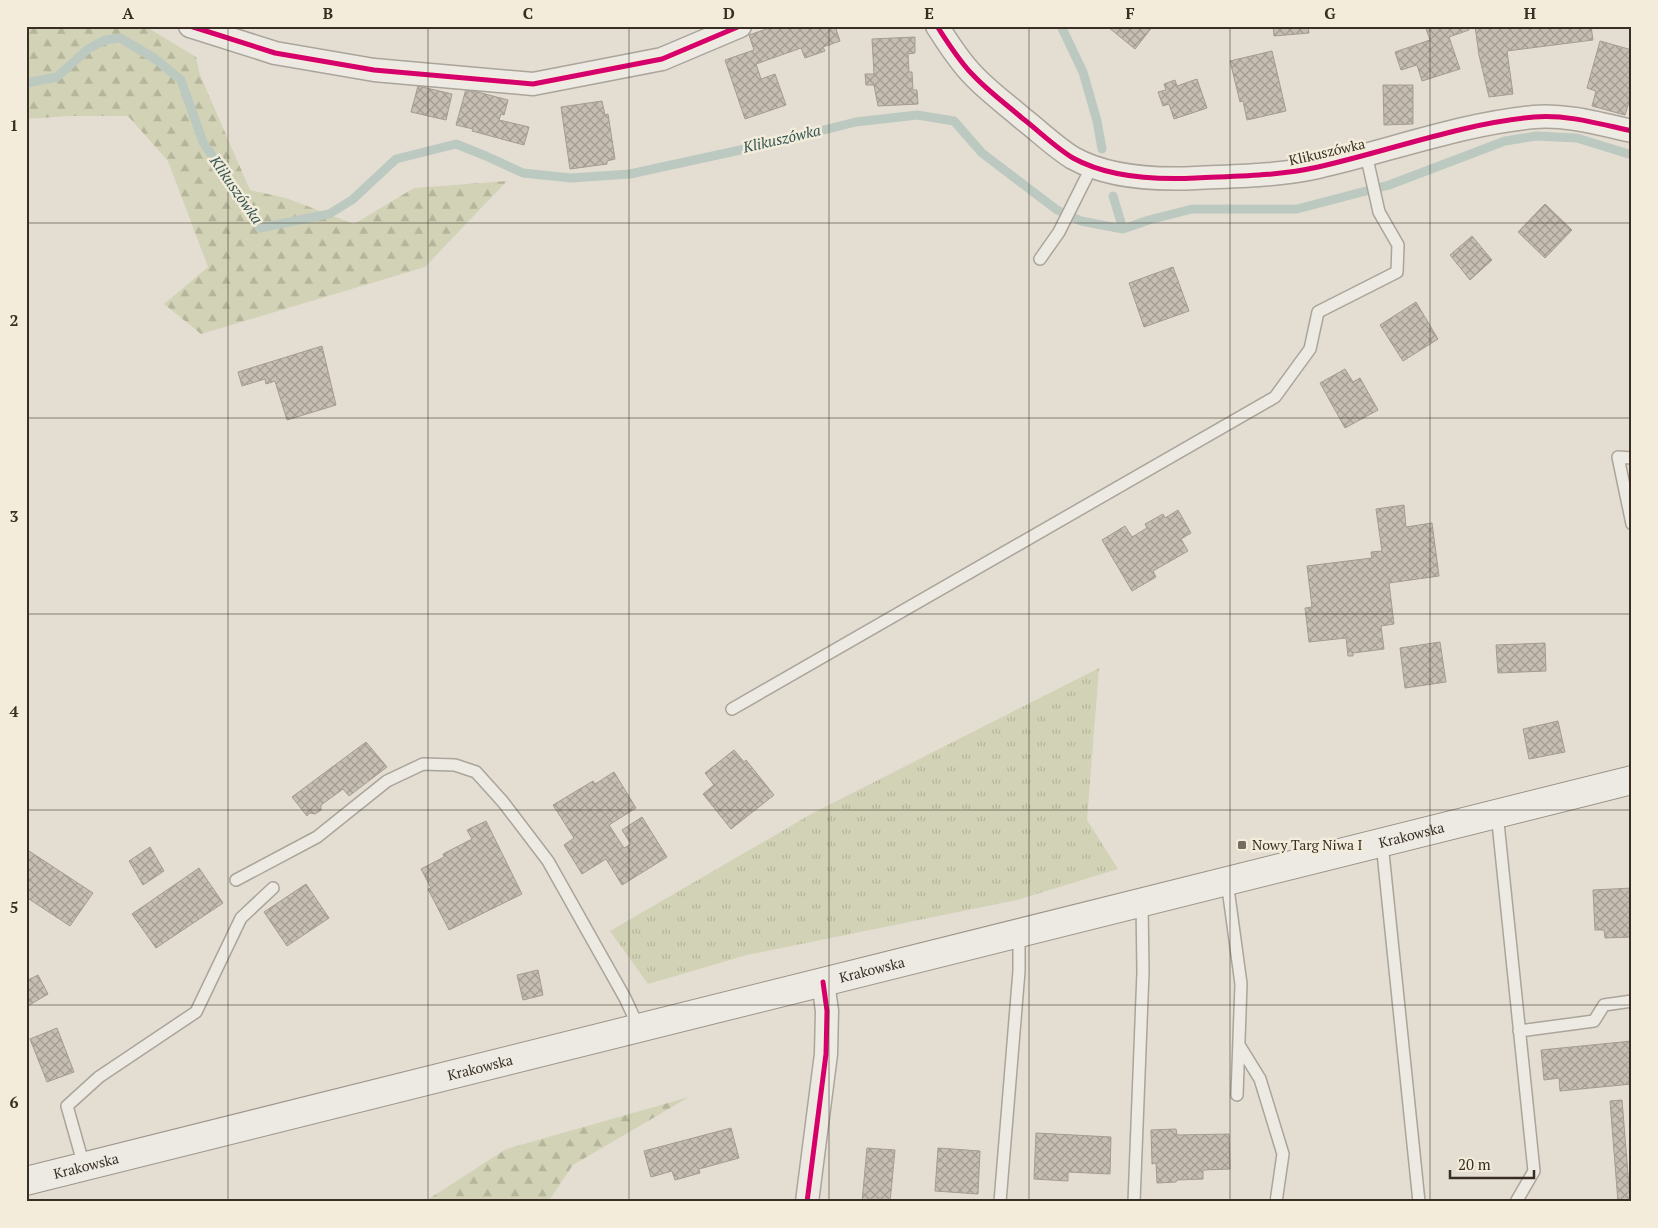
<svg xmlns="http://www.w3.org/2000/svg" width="1658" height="1228" font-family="'PT Serif',serif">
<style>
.grass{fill:url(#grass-tufts)}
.forest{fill:url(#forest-firs)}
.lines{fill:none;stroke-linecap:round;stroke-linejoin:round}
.stream{stroke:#bcc9c1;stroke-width:9}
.building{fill:url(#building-cross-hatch);stroke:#a59b91}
.service-casing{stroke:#aaa49a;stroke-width:14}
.minor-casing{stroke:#aaa49a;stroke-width:25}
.secondary-casing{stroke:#9a948a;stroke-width:30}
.service{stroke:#eceae3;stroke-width:11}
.minor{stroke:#eceae3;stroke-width:22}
.secondary{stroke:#eceae3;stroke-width:28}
.cycleway-casing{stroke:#f3ecda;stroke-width:8}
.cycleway{stroke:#d6006c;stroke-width:5}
.grid{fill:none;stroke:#392e23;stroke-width:1;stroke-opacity:0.55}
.poi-dot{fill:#756c60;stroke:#f3ecda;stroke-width:2}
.labels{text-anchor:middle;stroke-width:5;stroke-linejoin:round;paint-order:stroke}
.street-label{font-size:14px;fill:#392e23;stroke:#f3ecda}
.poi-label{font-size:14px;fill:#392e23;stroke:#f3ecda;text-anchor:start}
.water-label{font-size:15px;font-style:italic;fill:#335755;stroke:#f3ecda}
.neatline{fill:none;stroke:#392e23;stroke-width:2}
.grid-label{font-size:16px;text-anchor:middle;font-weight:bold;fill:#392e23}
</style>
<defs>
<pattern id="grass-tufts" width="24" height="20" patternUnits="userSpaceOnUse" patternTransform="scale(1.25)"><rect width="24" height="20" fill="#d2d2b6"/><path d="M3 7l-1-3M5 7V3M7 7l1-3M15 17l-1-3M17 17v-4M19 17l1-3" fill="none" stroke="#b5b59c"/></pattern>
<pattern id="forest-firs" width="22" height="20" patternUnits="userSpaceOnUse" patternTransform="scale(1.25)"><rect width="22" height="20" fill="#d2d2b6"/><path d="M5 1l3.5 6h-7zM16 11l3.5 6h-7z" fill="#b5b59c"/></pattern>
<pattern id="building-cross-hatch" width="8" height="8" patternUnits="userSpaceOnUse" patternTransform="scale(1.25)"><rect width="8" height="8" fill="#c7beb3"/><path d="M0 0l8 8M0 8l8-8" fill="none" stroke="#a39b91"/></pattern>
</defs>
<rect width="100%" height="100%" fill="#e4ded2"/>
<path class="grass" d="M1099,668L1087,820L1118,869L1017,900L747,955L648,984L610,931L813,813Z"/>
<path class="forest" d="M26,26H145L196,57L200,75L250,190L286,198L354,224L414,188L507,181L425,267L201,334L164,304L208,267L168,161L128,116H70L26,119Z
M689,1097L573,1165L548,1202H424L506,1149Z"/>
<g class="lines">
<path class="stream" d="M1061,26L1083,72L1097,121L1102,149
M26,83L57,77L88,49L105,40L120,38L154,58L181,80L203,142L260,228L329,214L352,200L396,159L456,144L486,156L523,173L571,178L630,174L754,147L856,122L917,115L954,121L982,153L1057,210L1081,221L1123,229L1149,220L1192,209H1297L1389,185L1505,141L1536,136L1577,138L1632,155
M1113,196L1123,229"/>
</g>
<path class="building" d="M775,26H835L840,41L823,47L825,51L805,58L801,48L756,64L761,79L775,74L786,105L745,119L725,60L754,50L749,35Z
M1109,26H1153L1135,49L1108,27Z
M1273,26H1308L1309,33L1274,36Z
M1425,26H1468L1469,30L1449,37L1460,69L1422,81L1417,65L1401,70L1395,52L1430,40Z
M1475,26H1591L1593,40L1507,51L1513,94L1489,97L1479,55Z
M915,37V53L908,54L909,72H912L913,90H917L918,104L878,106L874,85H866L865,74H874L872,39Z
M1600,41L1632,50V92L1625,115L1592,106L1596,91L1587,88Z
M1272,51L1286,111L1247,120L1243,101L1240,102L1230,61Z
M1197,79L1207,108L1174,119L1169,104L1163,106L1158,92L1166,90L1164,84L1175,80L1177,86Z
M1383,85H1413V124L1384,125Z
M418,86L452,94L446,120L411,112Z
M466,89L508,100L504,115L501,114L499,120L529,127L524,145L472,131L473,129L456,125Z
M602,101L605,115L608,114L615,159L607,161V164L570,169L561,107Z
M1545,204L1572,230L1545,258L1518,232Z
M1472,236L1492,260L1470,280L1450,255Z
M1173,267L1189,311L1144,327L1129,283Z
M1416,302L1438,339L1403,361L1380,325Z
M322,346L336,405L287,420L275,381L266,384L265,379L242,386L238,372Z
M1345,369L1353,382L1360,378L1378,410L1345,428L1320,383Z
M1404,505L1406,527L1432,523L1439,576L1389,583L1394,624L1381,626L1384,649L1353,653V656H1348L1346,638L1309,642L1305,608L1312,607L1307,566L1372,558L1371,552L1382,551L1376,509Z
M1178,510L1191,533L1181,539L1188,551L1153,571L1156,577L1132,591L1102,540L1125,526L1132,537L1147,528L1145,524L1163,514L1165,518Z
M1440,642L1446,682L1405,688L1400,648Z
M1545,643L1546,671L1498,673L1496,645Z
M1558,721L1565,752L1529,759L1523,729Z
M366,742L387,767L349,796L343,789L321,805V810L315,814L310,813L307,816L292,797Z
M734,750L744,762L746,760L774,795L731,829L703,794L714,785L705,773Z
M614,772L636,808L609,825L624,848L631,844L622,830L642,817L667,857L622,885L606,859L582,874L564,845L574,838L553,805L593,781L595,784Z
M486,821L522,894L449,930L428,889L431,888L421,869L444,857L443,854L472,839L467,830Z
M150,847L164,871L143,885L129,861Z
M26,849L93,893L70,926L26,897Z
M199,868L223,903L156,948L132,914Z
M306,884L329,918L287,946L264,912Z
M1632,888V937L1605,938L1604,930H1595L1593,890Z
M538,970L543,995L523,1000L517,975Z
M38,975L48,994L26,1007V981Z
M57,1028L74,1072L47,1082L30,1039Z
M1632,1041V1084L1560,1091L1559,1078L1544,1080L1541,1050Z
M1622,1100L1629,1186H1632V1202H1618L1610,1101Z
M731,1128L739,1158L699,1169L700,1173L675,1180L672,1171L651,1177L644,1151Z
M1176,1129L1177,1135L1229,1134L1230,1169L1203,1170V1179L1177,1180L1176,1182L1157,1183L1156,1163L1152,1164L1151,1130Z
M1036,1133L1111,1137L1110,1174L1068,1172V1181L1034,1179Z
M867,1148L895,1150L890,1202H862Z
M938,1148L980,1151L978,1194L935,1191Z"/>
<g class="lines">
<g class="service-casing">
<path id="service" d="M1040,259L1059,232L1092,166
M1632,458L1618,457L1632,524
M732,709L1275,397L1310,349L1318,312L1397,272L1398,245L1379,212L1366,154
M1497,813L1534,1171L1516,1202
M1382,843L1419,1202
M236,880L317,837L387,781L423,764L455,765L476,772L503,802L548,861L625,998L639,1028
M1227,881L1241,984L1237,1095
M1519,1031L1594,1021L1604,1005L1632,1001
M1239,1045L1260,1079L1283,1154L1276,1202
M84,1166L67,1106L99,1077L196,1012L241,918L273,888
M1000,1202L1019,971V933
M1134,1202L1143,972L1142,902"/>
</g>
<g class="minor-casing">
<path id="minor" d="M190,26L275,53L374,70L533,84L662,59L740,26
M937,26C948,43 959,61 973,75C988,91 1006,104 1022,118C1039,131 1055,147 1073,158C1109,178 1156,180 1196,178C1237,176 1278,176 1318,167C1389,151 1460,124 1534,117C1566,114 1600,124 1632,131
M807,1202L826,1054L827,1011L823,982"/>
</g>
<g class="secondary-casing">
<g id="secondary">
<path id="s1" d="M26,1181L1632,780"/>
</g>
</g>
<use href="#service" class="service"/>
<use href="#minor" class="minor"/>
<use href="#secondary" class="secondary"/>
<g class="cycleway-casing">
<path id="cycleway" d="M190,26L275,53L374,70L533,84L662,59L740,26
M937,26C948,43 959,61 973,75C988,91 1006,104 1022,118C1039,131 1055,147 1073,158C1109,178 1156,180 1196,178C1237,176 1278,176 1318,167C1389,151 1460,124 1534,117C1566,114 1600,124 1632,131
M807,1202L826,1054L827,1011L823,982"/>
</g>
<use href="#cycleway" class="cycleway"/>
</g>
<path class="grid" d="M228,26V1202M428,26V1202M629,26V1202M829,26V1202M1029,26V1202M1230,26V1202M1430,26V1202M26,223H1632M26,418H1632M26,614H1632M26,810H1632M26,1005H1632"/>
<rect class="poi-dot" x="1237" y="840" width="10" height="10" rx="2.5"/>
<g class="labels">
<g class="street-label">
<text transform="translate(1327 152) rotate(-13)" y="5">Klikuszówka</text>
<text dy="5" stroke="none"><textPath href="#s1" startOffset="1428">Krakowska</textPath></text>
<text dy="5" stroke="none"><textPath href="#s1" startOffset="872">Krakowska</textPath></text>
<text dy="5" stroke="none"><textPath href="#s1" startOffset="468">Krakowska</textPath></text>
<text dy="5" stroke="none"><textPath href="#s1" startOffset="62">Krakowska</textPath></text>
</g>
<g class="poi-label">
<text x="1252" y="850">Nowy Targ Niwa I</text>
</g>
<g class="water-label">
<text transform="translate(782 139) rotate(-13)" y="5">Klikuszówka</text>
<text transform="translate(236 190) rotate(55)" y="5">Klikuszówka</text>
</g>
</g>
<rect width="1658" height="1228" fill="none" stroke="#f3ecda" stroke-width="55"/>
<path d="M1450 1170v8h84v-8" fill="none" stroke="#392e23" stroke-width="2.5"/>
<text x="1458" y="1170" font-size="15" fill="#392e23" stroke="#f3ecda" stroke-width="4" paint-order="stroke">20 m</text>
<rect x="28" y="28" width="1602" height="1172" class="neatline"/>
<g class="grid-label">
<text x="128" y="19">A</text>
<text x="328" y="19">B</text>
<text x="528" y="19">C</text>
<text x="729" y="19">D</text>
<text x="929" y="19">E</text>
<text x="1130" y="19">F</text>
<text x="1330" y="19">G</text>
<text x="1530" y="19">H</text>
<text x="14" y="131">1</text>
<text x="14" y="326">2</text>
<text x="14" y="522">3</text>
<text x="14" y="717">4</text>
<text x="14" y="913">5</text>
<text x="14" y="1108">6</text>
</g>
</svg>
